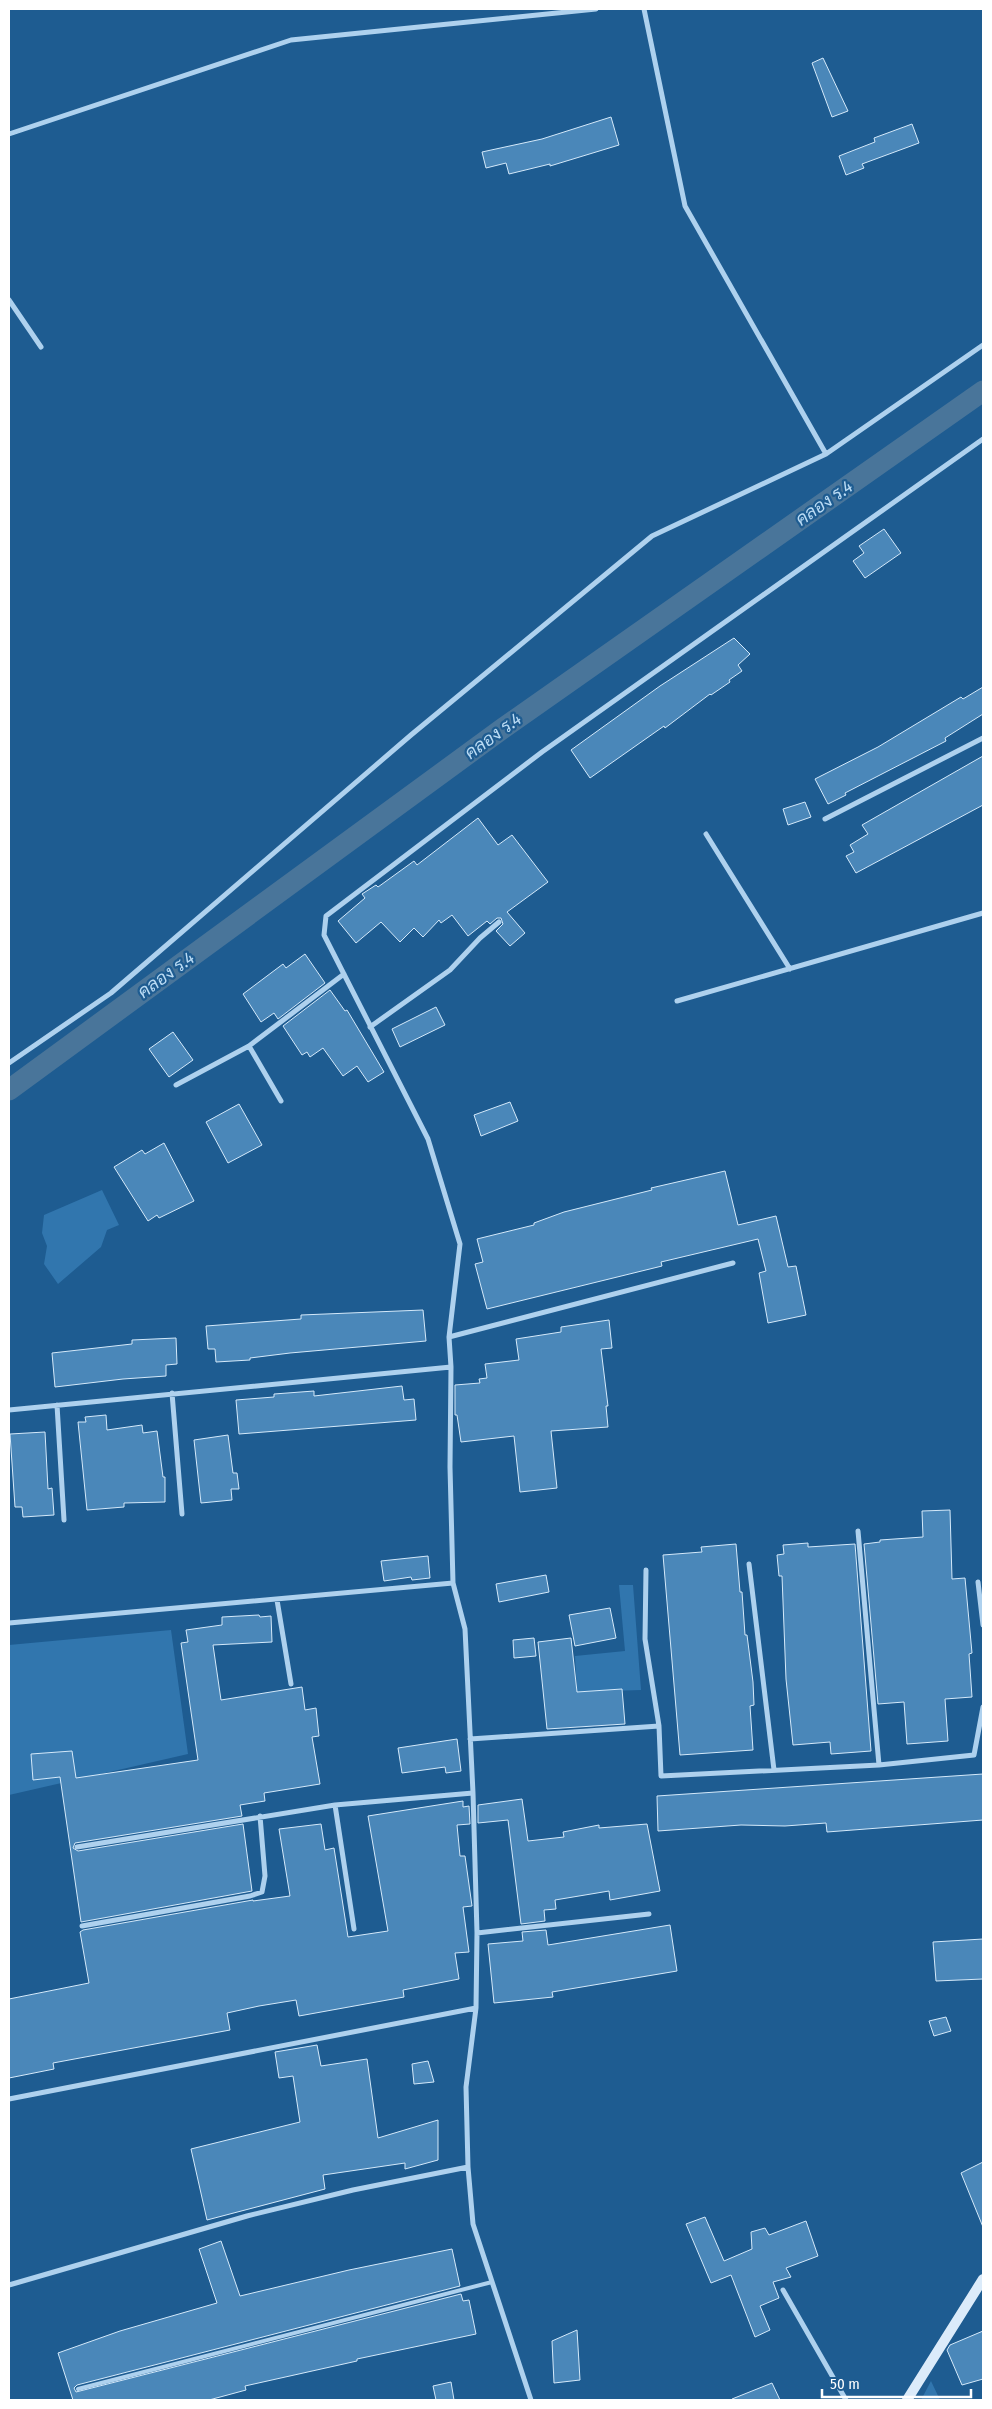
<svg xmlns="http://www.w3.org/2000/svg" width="992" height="2409" font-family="'Fira Sans Condensed',Sarabun,sans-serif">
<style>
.green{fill:#3176ae}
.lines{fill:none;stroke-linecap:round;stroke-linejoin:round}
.canal{stroke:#49759a;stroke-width:21}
.building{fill:#4a87b9;stroke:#d4e9fa}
.lane{stroke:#aed1ee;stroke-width:4}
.street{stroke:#aed1ee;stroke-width:5}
.secondary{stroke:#dbebfa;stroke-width:10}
.labels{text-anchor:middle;stroke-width:4.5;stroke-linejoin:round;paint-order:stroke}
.water-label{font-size:18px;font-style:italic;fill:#badbf4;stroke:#1e5c91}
</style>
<rect width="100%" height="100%" fill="#1e5c91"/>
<path class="green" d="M102,1190L119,1225L107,1230L101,1247L58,1284L44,1264L47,1246L42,1233L44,1215Z
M619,1585H633L641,1690L577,1692L575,1656L625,1651Z
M171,1630L188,1754L9,1795V1645Z
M931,2381L940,2400H921Z"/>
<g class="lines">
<path class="canal" d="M9,1090L502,729L983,391"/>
</g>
<path class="building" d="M823,58L848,111L832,117L812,63Z
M611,117L619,145L550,166V164L509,174L506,163L486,168L482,152L542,139Z
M912,124L919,143L862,164L864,168L846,175L839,156L875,142L874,138Z
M884,529L901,553L865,578L853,561L864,553L859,546Z
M734,638L750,654L738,665L742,671L729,680L730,682L711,695L710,694L665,728L664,726L590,778L571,750L660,686Z
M983,687V714L945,738L946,741L845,793L846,795L828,804L815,779L878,747L961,697L963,699Z
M983,756V805L856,873L846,856L854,852L850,845L868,834L862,825Z
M805,802L811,817L788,825L783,809Z
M478,818L498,845L512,835L548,882L507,912L525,933L510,946L496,931L503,924L501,918H497L490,924L487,921L468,936L452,915L441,923L439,920L423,937L414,928L400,942L381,922L356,943L338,921L365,898L362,894L376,885L378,887L414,861L417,865Z
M305,954L325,983L278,1019L274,1013L261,1022L243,994L283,964L286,968Z
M330,990L345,1011L347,1010L384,1072L368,1082L357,1066L343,1076L323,1048L310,1057L307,1052L302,1055L283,1026Z
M436,1007L445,1025L400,1047L392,1029Z
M173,1032L193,1060L169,1077L149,1049Z
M510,1102L518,1121L481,1136L474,1115Z
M239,1104L262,1145L228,1163L206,1122Z
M164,1143L194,1201L159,1218L157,1215L148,1221L114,1167L142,1150L145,1154Z
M725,1171L738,1225L776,1216L788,1267L796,1266L806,1315L768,1323L759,1273L766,1271L758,1239L661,1262L662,1266L487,1309L475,1264L483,1262L477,1239L534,1225V1223L564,1212L652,1190L651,1188Z
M423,1310L426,1341L290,1353L250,1358V1360L216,1362L215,1349H208L206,1326L301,1319V1315Z
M609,1320L612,1348L601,1349L608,1406H606L608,1427L551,1431L557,1488L520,1492L514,1436L461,1442L457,1415H455V1385L480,1383L479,1379L487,1378L485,1364L519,1360L516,1339L561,1332V1327Z
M176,1338L177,1364L166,1365V1376L123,1379L55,1387L52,1353L132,1344V1340Z
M402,1386L404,1400L414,1399L416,1420L239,1434L236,1400L274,1397V1394L314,1391V1396Z
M106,1415L107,1430L142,1425L143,1433L157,1431L163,1477H165V1502L124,1503V1507L87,1510L78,1422H86L85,1417Z
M45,1432L48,1489L52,1488L54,1515L23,1517L22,1507H15L10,1434Z
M228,1435L233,1473H237L239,1489H231L232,1500L201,1503L194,1440Z
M950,1510L952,1579L965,1578L972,1653L969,1654L972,1697L945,1699L948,1741L907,1744L904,1702L878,1704L864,1544L880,1542V1540L923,1537L922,1511Z
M808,1543V1547L855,1544L871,1751L831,1754L830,1742L793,1745L786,1679L782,1576H779L777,1555L784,1554L783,1545Z
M736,1544L740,1592H742L745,1635H747L753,1682L754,1705L750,1706L753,1750L680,1755L663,1555L702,1552L701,1547Z
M428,1556L430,1578L412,1580L411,1577L384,1581L381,1561Z
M546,1575L549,1592L499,1602L496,1584Z
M610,1608L616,1638L575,1646L569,1615Z
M259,1615L260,1617L271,1616L272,1642L213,1645L221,1700L302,1687L305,1710L316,1708L319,1736L312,1737L320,1784L264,1793L265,1801L240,1805L242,1816L75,1843L73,1848L78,1851L243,1824L252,1891L81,1922L60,1777L33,1780L31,1754L72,1751L76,1778L198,1760L181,1643L188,1642L186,1630L222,1625V1617Z
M534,1638L536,1656L514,1658L513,1640Z
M571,1638L577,1692L622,1689L625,1724L547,1729L538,1642Z
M457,1739L461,1771L446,1773L445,1767L402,1773L398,1748Z
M983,1774V1820L827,1832L826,1823L785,1826L741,1825L658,1831L657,1796Z
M522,1799L528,1841L564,1837L563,1832L599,1825V1828L647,1824L660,1891L610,1900L609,1891L555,1900L556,1909L544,1910L545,1921L521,1924L508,1820L478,1823V1805Z
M463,1801V1807L469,1806L470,1824L457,1825L460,1856H465L472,1906L463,1907L469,1952L455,1953L459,1979L403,1990L404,1997L299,2016L296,2000L259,2006L227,2013L230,2030L53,2063L54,2069L9,2078V1999L89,1983L80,1932L83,1930L253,1900V1901L290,1896L279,1829L321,1824L325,1850L334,1848L348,1937L388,1931L368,1816Z
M670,1925L677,1971L552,1992L553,1997L494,2003L488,1944L523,1941L522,1932L546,1930L548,1945Z
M983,1939V1979L936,1981L933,1942Z
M946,2017L951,2031L934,2036L929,2021Z
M317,2045L321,2066L367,2059L378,2138L438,2120V2160L405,2169V2163L323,2175L325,2189L207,2220L191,2149L300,2122L293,2076L279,2078L275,2052Z
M428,2061L434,2082L414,2084L412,2064Z
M983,2162V2227L961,2173Z
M705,2217L724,2261L752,2249L751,2232L765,2228L769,2235L806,2221L818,2256L786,2268L791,2277L773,2282L779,2298L760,2306L770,2330L755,2337L731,2275L711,2283L686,2224Z
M221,2241L240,2296L349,2270L452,2249L460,2286L77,2385L74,2388L76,2392L461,2294L463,2301L469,2300L476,2334L357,2359V2361L245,2386L246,2390L209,2400H73L58,2353L120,2331L217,2303L199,2249Z
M577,2330L580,2380L554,2383L552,2341Z
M983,2331V2379L962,2385L947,2350L950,2345Z
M451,2382L454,2400H436L433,2386Z
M772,2383L780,2400H732V2399Z"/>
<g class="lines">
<path class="lane" d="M78,2389L492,2282"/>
<path class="street" d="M644,9L685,206L826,454
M9,134L291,40L596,9
M9,300L41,347
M825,819L983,738
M706,834L790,969
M677,1001L983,913
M370,1027L450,970L480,938L499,922
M249,1046L281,1101
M9,1063L111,993L411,735L652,536L826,454L983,345
M176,1085L249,1046L344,974
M449,1337L733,1263
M172,1393L182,1514
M57,1405L64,1520
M9,1410L451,1367
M858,1531L879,1765
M749,1564L774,1770
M646,1570L645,1639L659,1726
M978,1582L983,1625
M277,1600L291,1684
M9,1623L453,1583
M470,1739L659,1726L661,1776L879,1765L974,1755L983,1707
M335,1805L354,1929
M77,1847L335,1805L473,1793
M82,1926L250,1896L262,1892L265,1876L260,1816
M477,1933L649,1914
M9,2099L476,2008
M9,2285L247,2216L353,2190L468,2167
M783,2290L846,2400
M531,2400L473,2224L468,2167L466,2087L476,2008L477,1933L473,1793L465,1629L453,1583L450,1467L451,1367L449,1337L460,1244L428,1139L324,935L326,916L542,752L983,439"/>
<path class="secondary" d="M907,2400L983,2279"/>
</g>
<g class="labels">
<g class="water-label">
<text transform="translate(824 503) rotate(-35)" y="6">คลอง ร.4</text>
<text transform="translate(493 736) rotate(-36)" y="6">คลอง ร.4</text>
<text transform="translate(166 975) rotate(-36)" y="6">คลอง ร.4</text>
</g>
</g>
<rect width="992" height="2409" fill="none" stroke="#ffffff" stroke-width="20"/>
<path d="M822 2389v8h149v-8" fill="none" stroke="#ffffff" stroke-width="2.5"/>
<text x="830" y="2389" font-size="15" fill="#ffffff" stroke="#1e5c91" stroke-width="4" paint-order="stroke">50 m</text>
</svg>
